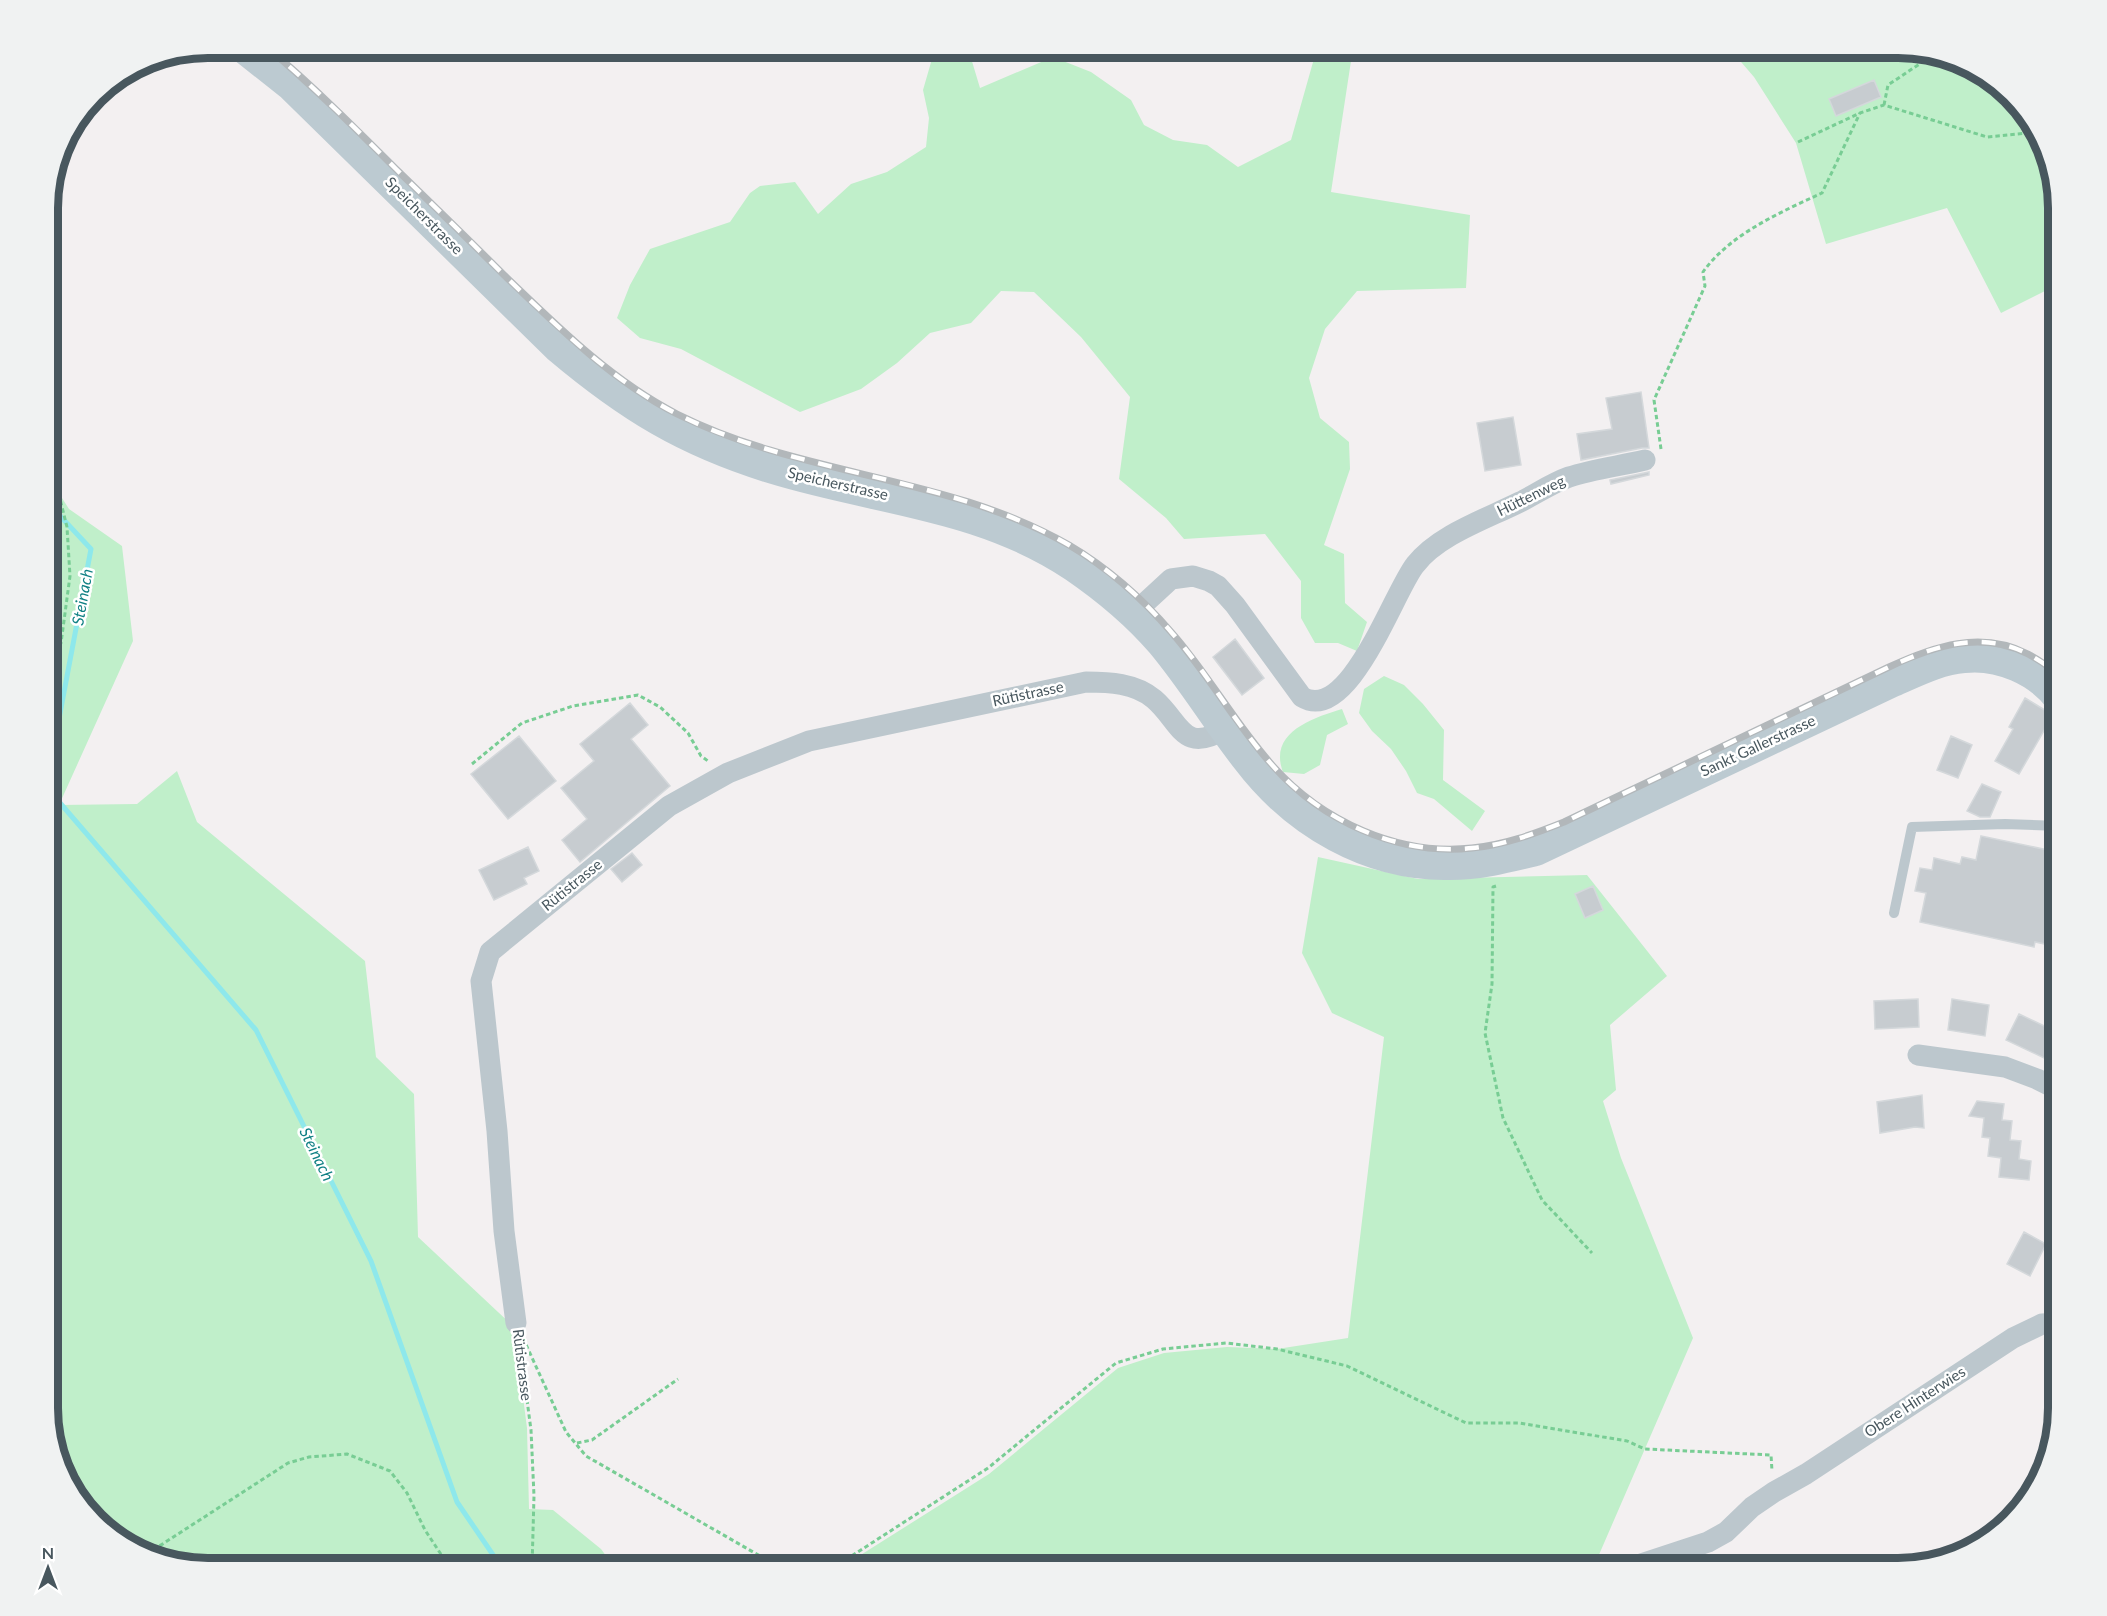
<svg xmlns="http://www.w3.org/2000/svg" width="2107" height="1616" font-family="Lato,sans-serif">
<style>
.green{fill:#c0efca}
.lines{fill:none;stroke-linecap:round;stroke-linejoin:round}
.stream{stroke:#8ee8eb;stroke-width:5}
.building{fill:#c7ccd0;stroke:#d4d8db;stroke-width:1.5}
.path{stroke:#78cd94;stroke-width:3;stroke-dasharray:4.5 3;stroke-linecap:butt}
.service{stroke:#bcc7cd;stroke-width:10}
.minor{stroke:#bcc7cd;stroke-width:21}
.secondary{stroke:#bccad1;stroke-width:30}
.rail-casing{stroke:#b2b7ba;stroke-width:7}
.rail{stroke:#fff;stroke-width:4.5;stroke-dasharray:14;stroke-linecap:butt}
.labels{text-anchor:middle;stroke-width:5;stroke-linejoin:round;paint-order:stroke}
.street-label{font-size:15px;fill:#48575e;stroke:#fff}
.water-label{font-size:16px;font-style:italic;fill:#108084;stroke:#fff}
.rim{fill:none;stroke:#48575e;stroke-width:8}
</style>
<rect width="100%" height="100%" fill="#f3f0f1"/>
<path class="green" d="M962,48H968L980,88L1053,57L1091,72L1131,100L1144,125L1173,140L1207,145L1238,167L1291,140L1317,48H1353L1331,192L1470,215L1466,288L1357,291L1325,329L1309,378L1320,418L1349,442L1350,469L1324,545L1344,554L1345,603L1367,622L1357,651L1338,643H1315L1301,618V581L1265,534L1184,539L1166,518L1119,479L1130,397L1081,337L1034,292L1001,291L971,323L930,333L897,363L861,389L800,412L681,349L640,338L617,318L630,285L650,249L730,222L750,193L760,186L795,182L818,214L851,184L887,172L926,147L929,118L923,90L934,52Z
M1729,48H1899L1950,57L1997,81L2043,138L2059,208V284L2001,313L1947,208L1826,244L1796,143L1754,77Z
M48,476L69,509L122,546L133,641L59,805L137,804L177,771L197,822L365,961L376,1057L414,1094L418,1237L514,1327L527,1428L529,1509L553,1510L601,1549L615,1568H208L157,1559L110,1535L65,1479L48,1418Z
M1384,676L1404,685L1423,704L1444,730L1443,780L1485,811L1472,831L1434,799L1417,793L1406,771L1391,749L1372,731L1359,713L1364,689Z
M1342,709L1348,724L1327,735L1320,765L1304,774L1283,772C1268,733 1312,718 1342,709Z
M1318,857L1418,879L1587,875L1667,976L1610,1025L1616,1090L1603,1101L1621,1158L1693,1338L1598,1557L1548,1568H840L989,1474L1118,1368L1164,1353L1227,1347L1277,1349L1348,1338L1384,1037L1332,1013L1302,953Z"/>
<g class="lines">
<path class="stream" d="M48,777L91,549L48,503
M48,789L256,1030L371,1261L457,1502L502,1568"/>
</g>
<path class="building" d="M1874,80L1881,97L1836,116L1829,99Z
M1641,392L1649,448H1642L1581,460L1577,434L1612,429L1606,398Z
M1513,417L1521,465L1485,471L1477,423Z
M1649,472V475L1611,484L1610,480Z
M1235,639L1264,678L1242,695L1213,657Z
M2025,698L2053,715L2019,774L1995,761L2013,729L2009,727Z
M630,703L648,725L631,739L670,786L580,862L562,840L587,819L561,788L594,761L580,744Z
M519,736L556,781L508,819L471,774Z
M1951,736L1972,745L1958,778L1937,770Z
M1982,784L2001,792L1990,817H1980L1967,811Z
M1981,836L2053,851L2048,873L2059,876V947L2035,942L2034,947L1920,922L1926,893L1915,891L1920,868L1932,870L1934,858L1960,864L1962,857L1976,860Z
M528,847L539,871L524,878L527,884L494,900L479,870Z
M632,853L642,865L622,882L611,869Z
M1593,886L1603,910L1585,918L1575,894Z
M1918,999L1919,1027L1875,1029L1874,1001Z
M1952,999L1989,1005L1985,1036L1948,1030Z
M2019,1014L2059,1033V1065L2006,1040Z
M1922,1095L1924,1128L1915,1127L1880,1133L1877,1102Z
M1977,1101L2004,1104L2002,1120L2012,1121L2010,1140L2021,1141L2019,1159L2031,1161L2029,1180L1999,1177L2001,1158L1988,1156L1990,1138L1982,1137L1984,1118L1969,1116Z
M2024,1232L2046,1244L2030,1276L2007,1264Z"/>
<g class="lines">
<path class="path" d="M1884,105L1888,85L1924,61L1928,53
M1798,142L1860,113L1884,105L1987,137L2038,132
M1661,449L1654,400L1705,286L1703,272C1730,234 1781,212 1822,193L1860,113
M48,674L61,643L70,576L67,527L56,483L48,465
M472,764L522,723L573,706L638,695L660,707L688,733L701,756L708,761
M1496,886L1493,887L1492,984L1485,1033L1503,1118L1542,1200L1592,1253
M523,1338L566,1432L586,1456L774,1564L800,1568
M519,1340L531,1430L534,1496L532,1568
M577,1443L592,1440L678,1379
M147,1554L288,1463L309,1457L347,1454L390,1471L407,1493L425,1530L450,1568
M833,1568L988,1468L1116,1363L1163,1349L1226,1343L1277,1349L1347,1366L1466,1423H1519L1627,1441L1645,1449L1771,1455L1772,1471"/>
<path class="service" d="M1894,913L1912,827L2005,824L2059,826"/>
<path class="minor" d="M1133,614L1171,579L1193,576L1209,581L1218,586L1235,605L1302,697C1349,725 1394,591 1415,565C1438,535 1486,519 1520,502C1536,494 1552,483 1569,477C1593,469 1620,466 1645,460
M1918,1055L2005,1067L2037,1079L2059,1090
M516,1323L504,1231L497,1131L481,981L490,952L669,806L728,773L809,741L1086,682C1109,682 1135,683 1154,699C1181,722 1182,755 1225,729
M1629,1568L1708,1542L1726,1532L1752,1507L1774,1492L1806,1474L2013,1338L2042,1324L2059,1323"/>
<path class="secondary" d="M243,48L291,86L558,348C628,407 685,442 773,469C877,501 980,504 1074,567C1106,589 1136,614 1161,643C1192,680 1217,722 1247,760C1295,823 1369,867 1450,865C1479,865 1507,858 1536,851L1893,682C1916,672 1939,660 1964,658C1999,654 2038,671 2059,699"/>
<g class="rail-casing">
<path id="rail" d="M268,48C313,86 354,127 396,169C432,204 468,239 504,275C557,326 611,380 677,414C802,477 948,475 1069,545C1108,568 1143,599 1172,633C1209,675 1236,725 1273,766C1322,821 1398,856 1472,848C1504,845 1534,834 1564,822L1889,667C1934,646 1981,630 2028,654C2039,660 2050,667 2059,676"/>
</g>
<use href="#rail" class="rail"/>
</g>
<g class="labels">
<g class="street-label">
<text transform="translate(424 216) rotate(45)" y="5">Speicherstrasse</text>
<text transform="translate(838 484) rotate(13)" y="5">Speicherstrasse</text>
<text transform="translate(1531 496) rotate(-26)" y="5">Hüttenweg</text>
<text transform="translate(1028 694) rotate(-12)" y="5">Rütistrasse</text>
<text transform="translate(1758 746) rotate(-25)" y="5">Sankt Gallerstrasse</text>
<text transform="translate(572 885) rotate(-39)" y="5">Rütistrasse</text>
<text transform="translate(522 1365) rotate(83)" y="5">Rütistrasse</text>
<text transform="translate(1915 1402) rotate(-33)" y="5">Obere Hinterwies</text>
</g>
<g class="water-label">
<text transform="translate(82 597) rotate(-80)" y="6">Steinach</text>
<text transform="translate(317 1154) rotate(64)" y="6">Steinach</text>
</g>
</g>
<path d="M0 0H2107V1616H0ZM208 58H1898A150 150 0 0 1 2048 208V1408A150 150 0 0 1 1898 1558H208A150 150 0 0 1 58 1408V208A150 150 0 0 1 208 58Z" fill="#f0f2f2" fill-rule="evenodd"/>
<path class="rim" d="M208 58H1898A150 150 0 0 1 2048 208V1408A150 150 0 0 1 1898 1558H208A150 150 0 0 1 58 1408V208A150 150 0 0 1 208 58Z"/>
<g transform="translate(48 1568)" stroke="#ffffff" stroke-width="4.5" paint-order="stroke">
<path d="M0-4.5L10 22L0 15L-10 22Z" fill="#48575e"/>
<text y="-9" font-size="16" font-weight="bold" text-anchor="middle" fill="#48575e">N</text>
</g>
</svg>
